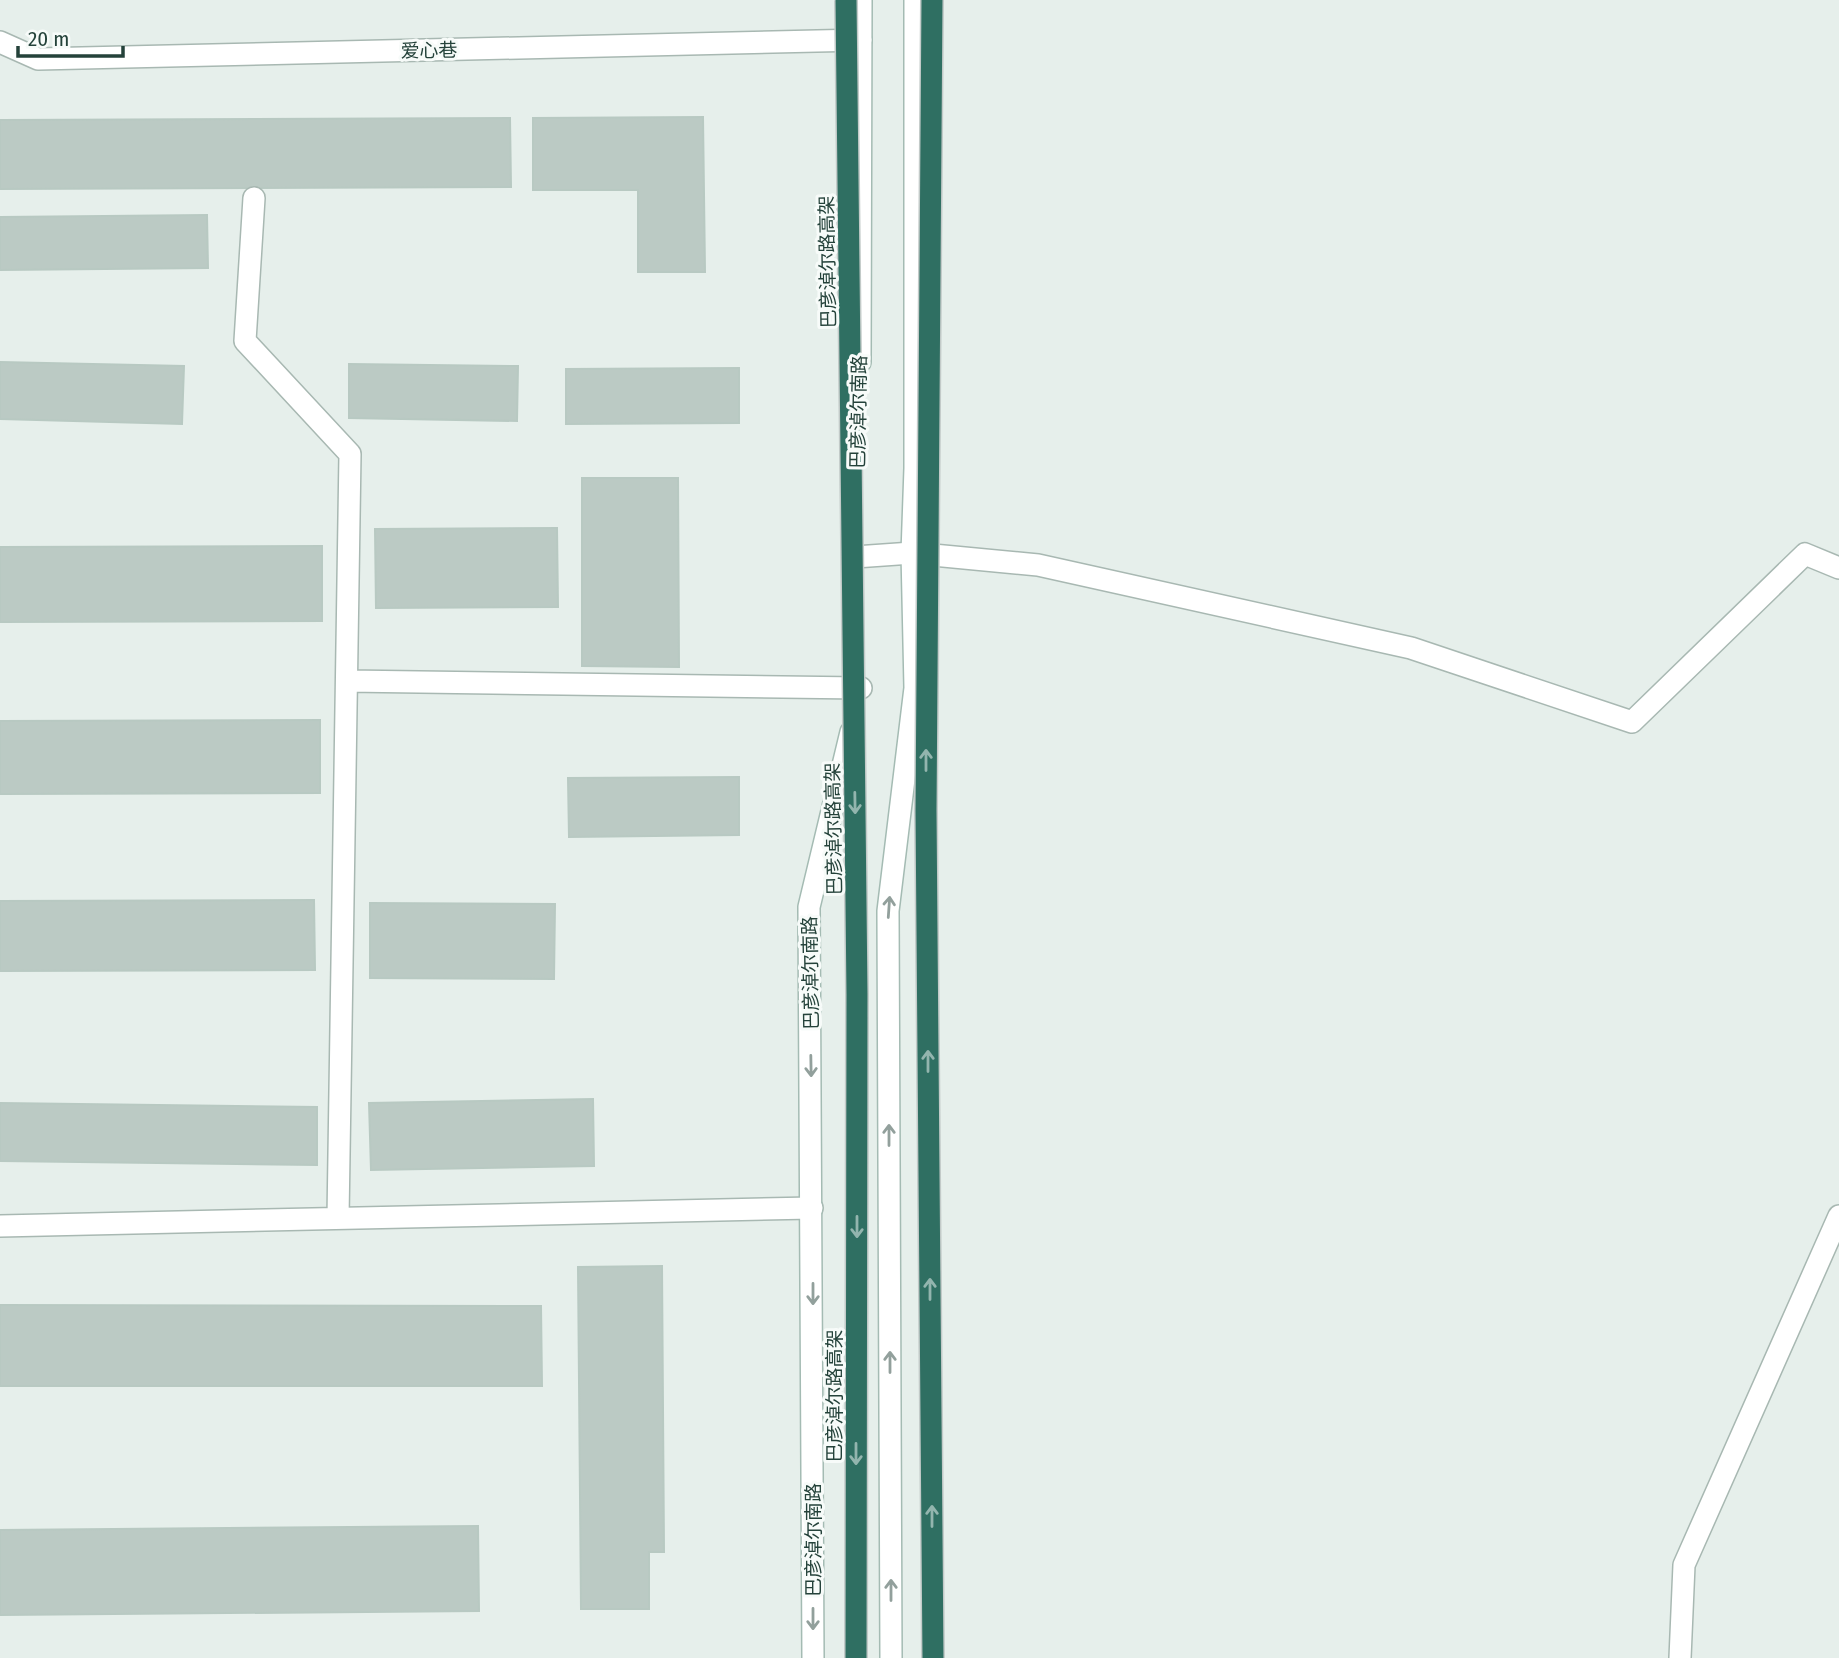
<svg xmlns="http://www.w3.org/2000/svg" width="1839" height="1658" font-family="'Fira Sans Condensed','Noto Sans SC',sans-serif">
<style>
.building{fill:#bbcac4;stroke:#b8c9c2;stroke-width:2}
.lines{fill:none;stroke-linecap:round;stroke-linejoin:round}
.street-casing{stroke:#a8b8b2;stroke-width:24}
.secondary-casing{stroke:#a4bbb3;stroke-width:24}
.street{stroke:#fff;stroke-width:21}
.secondary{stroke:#fff;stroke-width:21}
.highway-bridge-casing{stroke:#c2cac8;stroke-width:24;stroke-linecap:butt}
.highway-bridge{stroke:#2f6f62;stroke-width:21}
.oneway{stroke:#93b5ae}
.oneway2{stroke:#92a09c}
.labels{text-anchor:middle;stroke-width:6;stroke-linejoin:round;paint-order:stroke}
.street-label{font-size:19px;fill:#24423a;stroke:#f7fbf9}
</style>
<rect width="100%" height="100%" fill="#e6efeb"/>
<path class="building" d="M703,117L705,272H638V190H533V118Z
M510,118L511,187L0,189V120Z
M207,215L208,268L0,270V217Z
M0,362L184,366L182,424L0,419Z
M349,364L518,366L517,421L349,418Z
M739,368V423L566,424V369Z
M582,478H678L679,667L582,666Z
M557,528L558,607L376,608L375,529Z
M322,546V621L0,622V547Z
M320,720V793L0,794V721Z
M739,777V835L569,837L568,778Z
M314,900L315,970L0,971V901Z
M370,903L555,904L554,979L370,978Z
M593,1099L594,1166L371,1170L369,1103Z
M0,1103L317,1107V1165L0,1161Z
M662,1266L664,1552H649V1609H581L578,1267Z
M0,1305L541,1306L542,1386H0Z
M478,1526L479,1611L0,1615V1530Z"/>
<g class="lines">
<g class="street-casing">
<path id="street" d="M0,42L38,59L861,40
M254,198L245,341L350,454L338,1218
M855,557L912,553L1038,565L1411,648L1632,722L1805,554L1839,568
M347,681L861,688
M0,1226L812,1208
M1680,1658L1684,1565L1839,1216"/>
</g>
<g class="secondary-casing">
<path id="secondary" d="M860,362L861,0
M813,1658L809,907L851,732
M891,1658L888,911L915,688L912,553L915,468V0"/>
</g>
<use href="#street" class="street"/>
<use href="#secondary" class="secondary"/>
<g class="highway-bridge-casing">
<path id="highway-bridge" d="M846,0L857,994L856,1658
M932,0L926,811L933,1658"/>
</g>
<use href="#highway-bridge" class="highway-bridge"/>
</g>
<defs><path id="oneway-shaft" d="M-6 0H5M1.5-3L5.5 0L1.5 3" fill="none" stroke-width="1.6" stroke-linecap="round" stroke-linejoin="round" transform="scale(1.75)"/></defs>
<g class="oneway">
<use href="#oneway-shaft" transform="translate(926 760) rotate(-90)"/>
<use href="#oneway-shaft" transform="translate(855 803) rotate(89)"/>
<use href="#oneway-shaft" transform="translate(928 1061) rotate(-90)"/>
<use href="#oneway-shaft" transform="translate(857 1227) rotate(90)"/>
<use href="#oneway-shaft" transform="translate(930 1289) rotate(-90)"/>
<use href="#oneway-shaft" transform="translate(856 1454) rotate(90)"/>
<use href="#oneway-shaft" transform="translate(932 1516) rotate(-90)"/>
</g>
<g class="oneway2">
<use href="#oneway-shaft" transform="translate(889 907) rotate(-86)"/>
<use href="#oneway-shaft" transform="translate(811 1066) rotate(89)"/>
<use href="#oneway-shaft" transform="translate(889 1135) rotate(-90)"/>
<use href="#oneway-shaft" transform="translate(813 1294) rotate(90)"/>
<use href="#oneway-shaft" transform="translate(890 1362) rotate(-90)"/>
<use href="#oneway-shaft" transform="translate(891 1590) rotate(-90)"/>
<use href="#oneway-shaft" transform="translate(813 1619) rotate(90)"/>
</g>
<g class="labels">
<g class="street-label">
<text transform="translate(429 50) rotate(-1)" y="7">爱心巷</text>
<text transform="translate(827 262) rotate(-91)" y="7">巴彦淖尔路高架</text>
<text transform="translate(858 412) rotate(-89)" y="7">巴彦淖尔南路</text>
<text transform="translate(833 829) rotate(-91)" y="7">巴彦淖尔路高架</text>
<text transform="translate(810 973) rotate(-91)" y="7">巴彦淖尔南路</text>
<text transform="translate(834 1396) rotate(-90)" y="7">巴彦淖尔路高架</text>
<text transform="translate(813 1540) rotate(-90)" y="7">巴彦淖尔南路</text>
</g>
</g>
<path d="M18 46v10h105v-10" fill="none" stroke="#24423a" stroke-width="3.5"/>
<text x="28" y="46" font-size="21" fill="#24423a" stroke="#f7fbf9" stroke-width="5" paint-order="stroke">20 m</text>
</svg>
